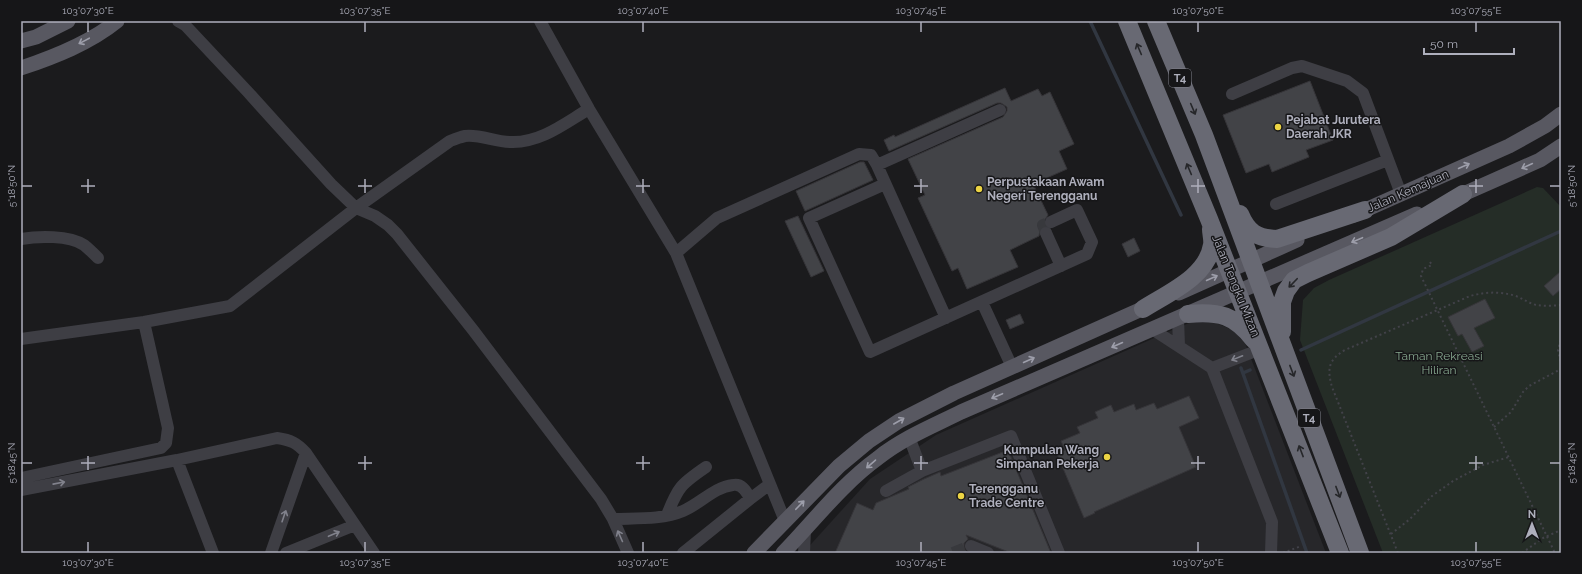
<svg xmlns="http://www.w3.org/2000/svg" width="1582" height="574" font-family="Raleway,sans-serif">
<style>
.built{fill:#27272a}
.green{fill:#252d27}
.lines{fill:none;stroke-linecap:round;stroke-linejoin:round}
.stream{stroke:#313741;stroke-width:3.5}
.building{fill:#424347;stroke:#363539}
.minor-tunnel{stroke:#38393d;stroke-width:12;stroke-dasharray:12 6;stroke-linecap:butt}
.path{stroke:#424249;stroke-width:2;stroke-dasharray:2 3;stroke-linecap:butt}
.minor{stroke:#3e3e44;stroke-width:12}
.major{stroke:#585861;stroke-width:15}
.highway{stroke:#686973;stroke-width:18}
.oneway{stroke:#9d9eaa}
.oneway2{stroke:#26272a}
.oneway3{stroke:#81828c}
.ticks{fill:none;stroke:#aeafbc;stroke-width:1.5}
.poi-dot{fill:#ecd444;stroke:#161618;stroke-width:1.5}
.labels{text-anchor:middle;stroke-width:3;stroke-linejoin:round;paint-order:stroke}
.shield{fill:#161618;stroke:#80818b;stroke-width:1}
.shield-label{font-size:11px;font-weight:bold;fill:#aeafbc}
.poi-label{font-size:12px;font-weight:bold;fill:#aeafbc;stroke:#161618;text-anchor:start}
.street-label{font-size:12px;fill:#aeafbc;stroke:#161618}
.park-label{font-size:12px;fill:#86a68e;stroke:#161618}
.neatline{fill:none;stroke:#aeafbc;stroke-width:1.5}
.ticks-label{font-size:10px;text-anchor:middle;fill:#aeafbc}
</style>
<rect width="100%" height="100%" fill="#1b1b1d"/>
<path class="built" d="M1211,321L1233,330L1245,343L1326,553H803L870,479L936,435L1179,327L1192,322Z"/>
<path class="green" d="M1537,187L1543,188L1561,207V553H1383L1300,340L1303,300L1314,288L1329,280Z"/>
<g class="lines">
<path class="stream" d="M1090,21L1181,215
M1301,350L1561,231
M1241,368L1307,553
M1243,373L1250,370"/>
</g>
<path class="building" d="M1310,81L1333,140L1306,150L1309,157L1272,172L1269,164L1246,173L1223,115Z
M1005,88L1011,101L1038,89L1042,96L1050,92L1074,144L1059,151L1067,169L1033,184L1048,215L1044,221L1045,226L1040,229L1039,236L1010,250L1018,267L967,289L958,268L952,271L918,198L925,195L908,159L1003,117L1007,111V107L1001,103H997L889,151L884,140L894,135L895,137Z
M860,162H864L873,180L805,211L796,191Z
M798,216L824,271L811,277L785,221Z
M1134,238L1140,251L1128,257L1122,244Z
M1561,271V289L1553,296L1544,286Z
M1485,299L1495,318L1474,328L1484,346L1472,352L1462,334L1458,336L1448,317Z
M1020,314L1024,323L1010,329L1006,320Z
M1189,396L1199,418L1179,427L1196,467L1094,512L1095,513L1084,518L1057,454L1065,450L1061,441L1080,433L1077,427L1098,418L1095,412L1111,405L1114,412L1134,404L1136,410L1154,403L1157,409Z
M1008,450L1051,553H1011L966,535L968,539L964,543V547L965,550L968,553H835L857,503L873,510L876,503L909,489L908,487L924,479L940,472L941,476Z"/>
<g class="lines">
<path class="minor-tunnel" d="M1046,233L1043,225L1051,222
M953,553L971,546"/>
<path class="path" d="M1430,262L1432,265L1423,269L1421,276L1555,553
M1561,340L1558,350L1561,362
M1494,427L1511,412L1523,392L1529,386L1561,369
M1391,534L1410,519L1432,496L1453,481L1483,465L1509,457
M1283,553L1301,546
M1398,553L1332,387C1327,369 1328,360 1345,350L1470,296C1485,292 1500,291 1516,296C1523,299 1529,303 1536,305C1544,306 1553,306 1561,305
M1522,553L1543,538L1561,530"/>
<path class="minor" d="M178,21L185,25L247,91L331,184L356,208L375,216L388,225L397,234L473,330L601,499L613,519L628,553
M540,21L589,109L676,253L785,521
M1232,94L1292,68L1302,66L1347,81L1363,93L1401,194
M885,184L809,218L870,352L1087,254L1092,242L1077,210L1051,222
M1276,204L1388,160
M1046,233L1061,266
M21,239C38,236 69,235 84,245C89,249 93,253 98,258
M676,253L717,218L859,154L871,155L877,165
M982,302L1012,367
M946,318L877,165L1000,110
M1178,318L1179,346
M1152,329L1212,368L1272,522L1271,553
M21,339L144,322L230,306L356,208L450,141C455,139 460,137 465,136C481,134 497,143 513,142C542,142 565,123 589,109
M1212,368L1261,349
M909,437L922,471L1011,436L1059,553
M177,460L213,553
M21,478L161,448L166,443L168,428L144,322
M21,490L177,460L277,438C291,440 297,443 306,453L374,553
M886,491L922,471
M750,499L770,484
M667,515C678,487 681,484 706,467
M613,519C635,518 662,520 683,511C700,504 714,487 733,485C742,483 747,492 750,499L683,553
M971,546L988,553
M271,553L306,453
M286,553L355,525
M804,553L805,531"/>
<path class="major" d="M21,41L36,37L68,21
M21,68C54,57 90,43 117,21
M1452,199L1540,160L1561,146
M1354,215L1509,146L1545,126L1561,114
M1179,293L1297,240
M754,553L839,466L869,441L899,421L954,393L1153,304
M783,553C814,521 842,484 878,458C903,438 933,426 961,412L1417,214"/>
<path class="highway" d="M1127,21L1209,219L1340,553
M1156,21L1204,135L1360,553
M1240,214C1248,233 1257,238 1277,239L1365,210
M1143,309C1168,293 1207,277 1212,245C1213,240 1211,234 1211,229
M1188,314C1219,311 1235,315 1254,340
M1282,332V302L1286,291L1294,280L1308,273L1391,237L1463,194"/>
</g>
<defs><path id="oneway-shaft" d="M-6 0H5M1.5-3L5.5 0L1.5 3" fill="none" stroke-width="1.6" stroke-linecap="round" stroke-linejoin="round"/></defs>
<g class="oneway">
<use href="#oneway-shaft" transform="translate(84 41) rotate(152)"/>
<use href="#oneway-shaft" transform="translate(1464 166) rotate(-24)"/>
<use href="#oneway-shaft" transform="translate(1527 166) rotate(155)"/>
<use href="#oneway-shaft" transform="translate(1357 240) rotate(157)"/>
<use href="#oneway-shaft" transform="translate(1212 278) rotate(-24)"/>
<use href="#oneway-shaft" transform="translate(1117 345) rotate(156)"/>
<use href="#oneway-shaft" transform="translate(1029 360) rotate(-24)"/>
<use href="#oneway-shaft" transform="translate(997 396) rotate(157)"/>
<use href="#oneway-shaft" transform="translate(899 421) rotate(-30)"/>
<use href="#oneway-shaft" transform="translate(871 464) rotate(139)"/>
<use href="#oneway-shaft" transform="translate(800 505) rotate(-46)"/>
</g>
<g class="oneway2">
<use href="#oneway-shaft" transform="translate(1139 49) rotate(-113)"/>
<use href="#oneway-shaft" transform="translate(1193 109) rotate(67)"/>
<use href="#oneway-shaft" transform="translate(1189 169) rotate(-113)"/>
<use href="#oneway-shaft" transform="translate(1293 283) rotate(134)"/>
<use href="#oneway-shaft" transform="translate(1292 371) rotate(69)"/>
<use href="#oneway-shaft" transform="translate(1301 451) rotate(-111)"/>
<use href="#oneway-shaft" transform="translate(1338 492) rotate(69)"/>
</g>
<g class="oneway3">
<use href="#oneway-shaft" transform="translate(1237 358) rotate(158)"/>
<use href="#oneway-shaft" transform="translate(59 483) rotate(-11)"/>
<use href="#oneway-shaft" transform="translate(284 516) rotate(-71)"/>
<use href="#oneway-shaft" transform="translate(334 534) rotate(-23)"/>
<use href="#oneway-shaft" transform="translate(620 536) rotate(-114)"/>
</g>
<path class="ticks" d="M88,22V32M365,22V32M643,22V32M921,22V32M1198,22V32M1476,22V32M88,179V193M365,179V193M643,179V193M921,179V193M1198,179V193M1476,179V193M22,186H32M81,186H95M358,186H372M636,186H650M914,186H928M1191,186H1205M1469,186H1483M1550,186H1560M88,456V470M365,456V470M643,456V470M921,456V470M1198,456V470M1476,456V470M22,463H32M81,463H95M358,463H372M636,463H650M914,463H928M1191,463H1205M1469,463H1483M1550,463H1560M88,542V552M365,542V552M643,542V552M921,542V552M1198,542V552M1476,542V552"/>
<g class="poi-dot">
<circle cx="1278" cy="127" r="4"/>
<circle cx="979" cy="189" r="4"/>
<circle cx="1107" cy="457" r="4"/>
<circle cx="961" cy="496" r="4"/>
</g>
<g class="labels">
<g class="shield">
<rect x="1169" y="69" width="22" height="18" rx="3"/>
<rect x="1298" y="409" width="22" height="18" rx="3"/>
</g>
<g class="shield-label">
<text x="1180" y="82">T4</text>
<text x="1309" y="422">T4</text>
</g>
<g class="poi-label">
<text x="1286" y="124">Pejabat Jurutera<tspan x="1286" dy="14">Daerah JKR</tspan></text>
<text x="987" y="186">Perpustakaan Awam<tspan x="987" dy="14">Negeri Terengganu</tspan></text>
<text x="1099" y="454" text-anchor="end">Kumpulan Wang<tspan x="1099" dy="14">Simpanan Pekerja</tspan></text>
<text x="969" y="493">Terengganu<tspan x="969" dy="14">Trade Centre</tspan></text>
</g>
<g class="street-label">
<text transform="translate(1408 191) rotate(-24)" y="4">Jalan Kemajuan</text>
<text transform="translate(1236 286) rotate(68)" y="4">Jalan Tengku Mizan</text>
</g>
<g class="park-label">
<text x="1439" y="360">Taman Rekreasi<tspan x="1439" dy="14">Hiliran</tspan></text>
</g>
</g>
<rect width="1582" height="574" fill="none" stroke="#161618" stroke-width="44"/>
<g transform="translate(1532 524)" stroke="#161618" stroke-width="3" paint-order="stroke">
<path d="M0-3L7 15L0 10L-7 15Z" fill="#aeafbc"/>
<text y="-6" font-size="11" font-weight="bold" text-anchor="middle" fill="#aeafbc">N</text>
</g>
<path d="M1424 48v6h90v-6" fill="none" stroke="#aeafbc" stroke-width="2"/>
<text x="1430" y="48" font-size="12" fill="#aeafbc" stroke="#161618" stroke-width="3" paint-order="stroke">50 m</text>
<rect x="22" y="22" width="1538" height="530" class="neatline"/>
<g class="ticks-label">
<text x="88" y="14">103°07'30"E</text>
<text x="365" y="14">103°07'35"E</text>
<text x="643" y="14">103°07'40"E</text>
<text x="921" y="14">103°07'45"E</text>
<text x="1198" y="14">103°07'50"E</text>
<text x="1476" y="14">103°07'55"E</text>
<text transform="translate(11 186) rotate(-90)" y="4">5°18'50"N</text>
<text transform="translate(1571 186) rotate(-90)" y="4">5°18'50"N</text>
<text transform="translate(11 463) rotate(-90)" y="4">5°18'45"N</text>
<text transform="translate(1571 463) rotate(-90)" y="4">5°18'45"N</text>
<text x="88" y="566">103°07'30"E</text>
<text x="365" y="566">103°07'35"E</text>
<text x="643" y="566">103°07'40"E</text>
<text x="921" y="566">103°07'45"E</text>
<text x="1198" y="566">103°07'50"E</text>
<text x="1476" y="566">103°07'55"E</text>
</g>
</svg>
